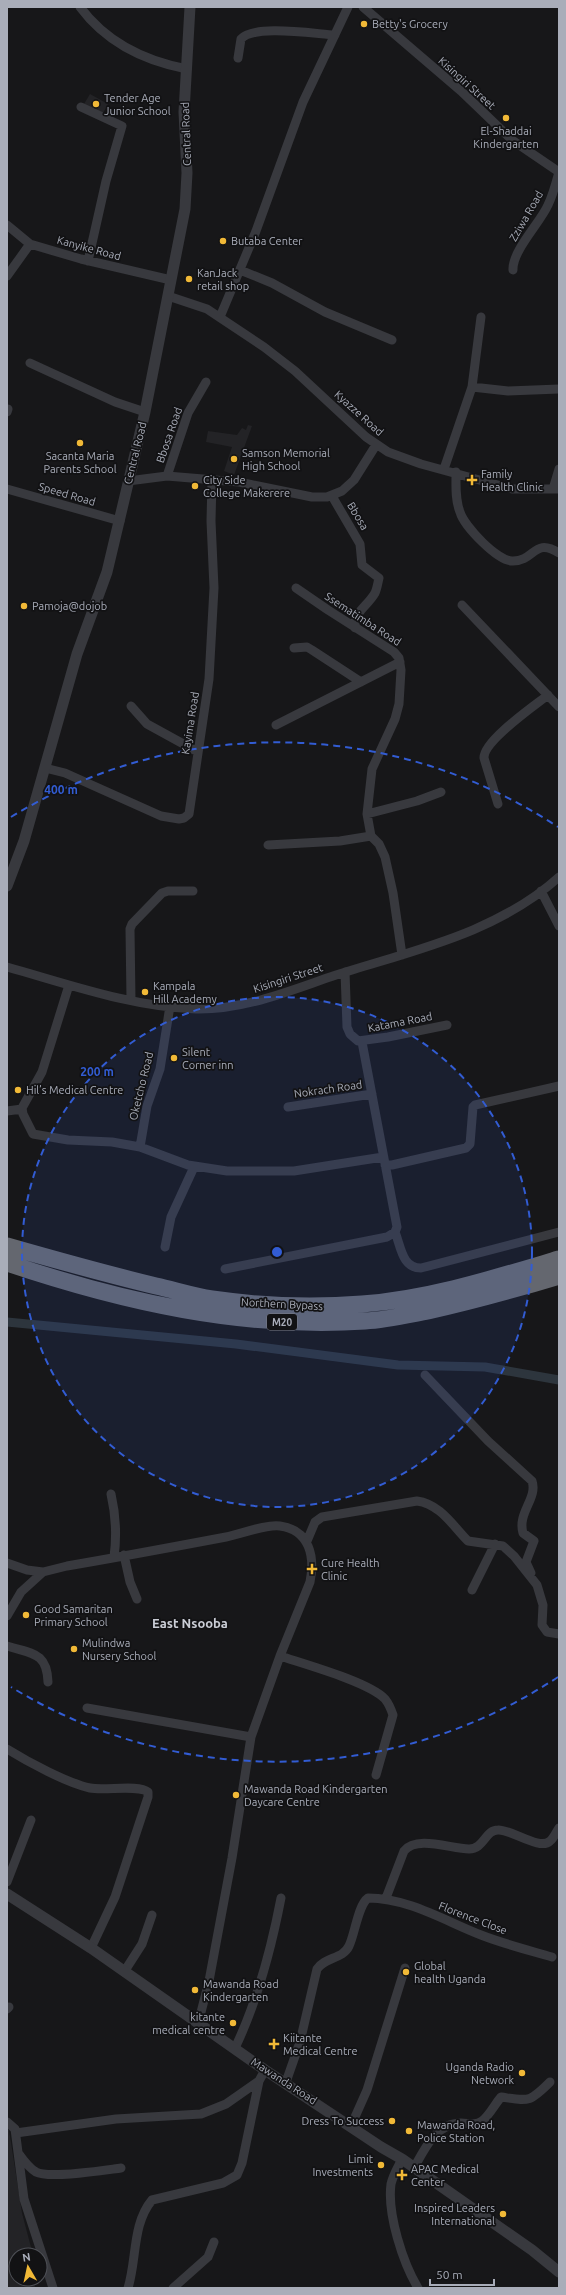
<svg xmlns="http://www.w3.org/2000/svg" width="566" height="2295" font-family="Ubuntu,sans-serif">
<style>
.built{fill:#232326}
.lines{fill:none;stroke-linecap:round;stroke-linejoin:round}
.canal{stroke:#2d353d;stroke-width:9}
.minor{stroke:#38393e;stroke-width:9}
.tertiary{stroke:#38393e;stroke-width:11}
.motorway{stroke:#64676f;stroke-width:17}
.ring{fill:none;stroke:#325cd3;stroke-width:2;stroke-dasharray:7 5}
.poi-dot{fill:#f1b937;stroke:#121214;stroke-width:1.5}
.labels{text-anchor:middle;stroke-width:3.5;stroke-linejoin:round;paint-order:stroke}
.shield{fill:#121214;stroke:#7c7e88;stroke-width:1}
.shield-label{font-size:10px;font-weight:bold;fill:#a9adb9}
.poi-label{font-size:11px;fill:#a9adb9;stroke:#121214;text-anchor:start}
.street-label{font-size:11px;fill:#a9adb9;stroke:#121214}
.quarter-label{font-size:13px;font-weight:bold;fill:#cacdd5;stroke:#121214}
.centre{fill:#325cd3;stroke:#121214;stroke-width:2}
.ring-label{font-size:12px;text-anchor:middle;font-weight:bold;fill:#325cd3;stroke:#121214;stroke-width:3.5;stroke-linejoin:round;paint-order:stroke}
</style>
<rect width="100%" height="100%" fill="#171719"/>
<path class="built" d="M90,94L108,104L102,115L84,104Z
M248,425L252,426L234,475L224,471L232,447L206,442L208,431L237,435L242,428L246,430Z
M7,2130H9L22,2213L33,2255H16V2279H34L35,2288H7Z"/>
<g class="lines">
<path class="canal" d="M7,1322L236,1344L398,1365L485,1367L559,1380"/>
<path class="minor" d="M80,7C106,42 145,61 187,69
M363,7L461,91L512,140L559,172
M238,58L241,39C254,24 315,34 335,35
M81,107L122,126L106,181L88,261
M7,225L30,244L81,259L171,280
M240,270L272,283L325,312L392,340
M513,270C512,251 540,223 548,205C553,195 556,183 559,172
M7,276L30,244
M168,296L207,309L264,347L295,371L366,437L388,452L421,464L512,489H559
M220,317L256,231L303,102L348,7
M30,363L115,402L145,412
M472,387L508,391L559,389
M7,412L8,409
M444,469L472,387L481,317
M456,472C456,485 455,500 460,512C464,526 498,562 513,561C535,561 534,537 559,553
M167,476L188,413L206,382
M128,481L167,476L239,482L312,497H327L342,491L354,480L376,445
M7,489L120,521
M553,489L559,469
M332,496L360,544L362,565L379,578C378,582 377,589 375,593C367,607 354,611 355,628
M296,588L328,610L394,652L399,658L401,670L399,704L395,719L372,769L367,814L371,836L379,844L385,857L393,893L402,955
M462,605L559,707
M294,648L307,647L312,650L361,682
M131,706L147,724L198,752
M276,725L400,662
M45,768L65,773L161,816L179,819L184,818L189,814L209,679L214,588L211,521L212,480
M498,804L484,758C483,741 534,706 548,695
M367,814L417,801L441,792
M268,845L340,841L371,836
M541,891L559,926
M7,967C68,984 132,1007 196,1009C245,1010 291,990 336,975C414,950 497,933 559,877
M345,972L347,1027L350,1034L358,1041L388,1037L447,1025
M69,985L42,1072L22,1108L23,1114L33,1134L68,1140L112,1142L140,1147L188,1165L227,1171H294L383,1157
M131,1000L130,929L132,924L162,893L168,891H193
M288,1107L372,1094
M7,1111L22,1109
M140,1147L147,1106L160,1069L170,1006
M385,1165H392L466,1148L470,1144L473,1107L475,1105L559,1086
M395,1232C401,1247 402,1268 421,1268L559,1232
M165,1247L171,1217L194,1167
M225,1269L387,1237L395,1232L397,1227L362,1042
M425,1375L488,1441L532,1481C538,1498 517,1513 523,1533L534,1541L526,1562L531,1573
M111,1494C116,1516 117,1535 114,1557
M307,1541L315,1522L322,1517L417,1501C440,1504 453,1526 468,1541L503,1546L514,1556L537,1585L543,1605L542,1625L547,1632L559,1634
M124,1555L130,1582L137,1599
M7,1563L27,1570L43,1572
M472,1590L495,1544
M7,1616L21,1592L43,1572L67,1566C120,1557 173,1547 226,1537C241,1534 266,1524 280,1526C310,1530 315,1557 310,1582L280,1656L251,1737L232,1858L209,1981L198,2024
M7,1646C32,1654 47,1652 48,1682
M280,1656C304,1664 369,1682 385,1699C389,1704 391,1709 393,1715L376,1775
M87,1708L251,1737
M7,1749C28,1762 67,1783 90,1788C105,1791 138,1784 148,1792V1797L115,1897L91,1948
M7,1882L31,1820
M386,1898L404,1851C417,1835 451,1849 469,1849C484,1849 485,1830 498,1830C511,1829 540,1851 550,1841C554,1838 556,1832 559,1828
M124,1972L142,1944L152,1915
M7,2009L9,2007
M235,2048C258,2000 271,1950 281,1898
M286,2082L300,2042L317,1969C325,1957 343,1959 349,1946C355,1934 358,1905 368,1898C408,1898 445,1921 481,1935C504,1944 528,1950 552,1957
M7,2122L15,2129L24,2199L53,2288
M351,2126L367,2090L405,1968
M16,2133L116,2119L201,2114L226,2104L259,2081L265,2070
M19,2154C24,2161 29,2168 36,2172C49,2179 105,2170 121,2168
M402,2159C398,2167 393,2175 391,2184C387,2214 403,2263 418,2288
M414,2168C424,2150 436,2123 461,2123C469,2123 474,2126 482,2121C489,2116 495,2104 501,2097C529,2101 529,2103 550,2082
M128,2288C137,2259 132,2224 152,2200L223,2183L237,2175L242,2163L259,2081
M173,2288L208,2257L214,2242"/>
<path class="tertiary" d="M7,886L24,841L77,654L107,572L145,412L185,209L187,173L184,112L190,7
M7,1894L91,1948L265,2070L381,2147L402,2159L532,2250L559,2272"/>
<path class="motorway" d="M7,1246C56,1260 106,1274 156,1286C174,1290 193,1296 212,1299C261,1306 312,1308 362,1304C429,1299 495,1278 559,1259
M7,1263C123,1302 242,1329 365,1321C386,1320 407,1315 428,1311C472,1301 516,1289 559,1276"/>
</g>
<circle cx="277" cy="1252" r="255" fill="#325cd3" fill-opacity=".12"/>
<g class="ring">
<circle cx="277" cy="1252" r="255"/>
<path d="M558 1677A510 510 0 0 1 11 1687M11 817A510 510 0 0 1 558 827"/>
</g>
<g class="poi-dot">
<circle cx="364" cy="24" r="4"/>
<circle cx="96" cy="104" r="4"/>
<circle cx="506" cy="118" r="4"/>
<circle cx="223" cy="241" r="4"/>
<circle cx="189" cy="279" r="4"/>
<circle cx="80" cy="443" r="4"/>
<circle cx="234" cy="459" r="4"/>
<path d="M470 474h4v4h4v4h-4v4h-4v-4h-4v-4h4z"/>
<circle cx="195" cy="486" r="4"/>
<circle cx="24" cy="606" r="4"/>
<circle cx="145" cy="992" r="4"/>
<circle cx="174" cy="1058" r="4"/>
<circle cx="18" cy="1090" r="4"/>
<path d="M310 1563h4v4h4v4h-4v4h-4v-4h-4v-4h4z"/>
<circle cx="26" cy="1615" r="4"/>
<circle cx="74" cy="1649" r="4"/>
<circle cx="236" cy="1795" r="4"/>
<circle cx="406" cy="1972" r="4"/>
<circle cx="195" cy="1990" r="4"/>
<circle cx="233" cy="2023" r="4"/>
<path d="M272 2038h4v4h4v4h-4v4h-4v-4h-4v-4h4z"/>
<circle cx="522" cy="2073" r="4"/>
<circle cx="392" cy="2121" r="4"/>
<circle cx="409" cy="2131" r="4"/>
<circle cx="381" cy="2165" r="4"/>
<path d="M400 2169h4v4h4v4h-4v4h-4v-4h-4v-4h4z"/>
<circle cx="503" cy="2214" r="4"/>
</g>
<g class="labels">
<rect class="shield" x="267" y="1314" width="30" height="16" rx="3"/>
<g class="shield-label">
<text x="282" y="1326">M20</text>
</g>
<g class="poi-label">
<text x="372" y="28">Betty's Grocery</text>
<text x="104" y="102">Tender Age<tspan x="104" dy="13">Junior School</tspan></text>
<text x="506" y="135" text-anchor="middle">El-Shaddai<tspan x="506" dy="13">Kindergarten</tspan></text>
<text x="231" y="245">Butaba Center</text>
<text x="197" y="277">KanJack<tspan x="197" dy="13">retail shop</tspan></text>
<text x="242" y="457">Samson Memorial<tspan x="242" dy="13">High School</tspan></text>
<text x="80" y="460" text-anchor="middle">Sacanta Maria<tspan x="80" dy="13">Parents School</tspan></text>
<text x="481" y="478">Family<tspan x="481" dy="13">Health Clinic</tspan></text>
<text x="203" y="484">City Side<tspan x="203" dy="13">College Makerere</tspan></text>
<text x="32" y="610">Pamoja@dojob</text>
<text x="153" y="990">Kampala<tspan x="153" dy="13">Hill Academy</tspan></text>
<text x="182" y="1056">Silent<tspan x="182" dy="13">Corner inn</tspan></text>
<text x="26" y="1094">Hil’s Medical Centre</text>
<text x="321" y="1567">Cure Health<tspan x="321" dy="13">Clinic</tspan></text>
<text x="34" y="1613">Good Samaritan<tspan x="34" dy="13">Primary School</tspan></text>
<text x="82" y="1647">Mulindwa<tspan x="82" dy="13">Nursery School</tspan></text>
<text x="244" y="1793">Mawanda Road Kindergarten<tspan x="244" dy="13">Daycare Centre</tspan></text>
<text x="414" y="1970">Global<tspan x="414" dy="13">health Uganda</tspan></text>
<text x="203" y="1988">Mawanda Road<tspan x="203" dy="13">Kindergarten</tspan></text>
<text x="225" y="2021" text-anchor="end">kitante<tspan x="225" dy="13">medical centre</tspan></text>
<text x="283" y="2042">Kiitante<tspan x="283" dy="13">Medical Centre</tspan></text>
<text x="514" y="2071" text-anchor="end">Uganda Radio<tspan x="514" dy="13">Network</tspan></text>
<text x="384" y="2125" text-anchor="end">Dress To Success</text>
<text x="417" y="2129">Mawanda Road,<tspan x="417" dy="13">Police Station</tspan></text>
<text x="373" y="2163" text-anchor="end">Limit<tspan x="373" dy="13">Investments</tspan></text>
<text x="411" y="2173">APAC Medical<tspan x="411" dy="13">Center</tspan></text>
<text x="495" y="2212" text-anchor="end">Inspired Leaders<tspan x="495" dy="13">International</tspan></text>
</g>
<g class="street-label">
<text transform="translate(467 83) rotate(42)" y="4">Kisingiri Street</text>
<text transform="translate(186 134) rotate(-92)" y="4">Central Road</text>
<text transform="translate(526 216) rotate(-60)" y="4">Zziwa Road</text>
<text transform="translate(89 248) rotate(15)" y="4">Kanyike Road</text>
<text transform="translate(359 413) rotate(42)" y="4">Kyazze Road</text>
<text transform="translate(169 435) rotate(-71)" y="4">Bbosa Road</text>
<text transform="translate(135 453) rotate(-76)" y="4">Central Road</text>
<text transform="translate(67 494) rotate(16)" y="4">Speed Road</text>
<text transform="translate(358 516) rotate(59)" y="4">Bbosa</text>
<text transform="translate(363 619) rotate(33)" y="4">Ssematimba Road</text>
<text transform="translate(190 723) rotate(-81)" y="4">Kayima Road</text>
<text transform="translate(288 978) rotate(-18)" y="4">Kisingiri Street</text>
<text transform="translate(400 1022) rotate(-11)" y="4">Katama Road</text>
<text transform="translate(141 1086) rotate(-76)" y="4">Oketcho Road</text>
<text transform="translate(328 1089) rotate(-8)" y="4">Nokrach Road</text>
<text transform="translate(282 1304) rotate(3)" y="4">Northern Bypass</text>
<text transform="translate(473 1918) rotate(21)" y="4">Florence Close</text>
<text transform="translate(284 2081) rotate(33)" y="4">Mawanda Road</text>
</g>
<g class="quarter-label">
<text x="190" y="1628">East Nsooba</text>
</g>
</g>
<circle cx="277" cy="1252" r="6" class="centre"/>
<g class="ring-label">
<text x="61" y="794">400 m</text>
<text x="97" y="1076">200 m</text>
</g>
<rect width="566" height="2295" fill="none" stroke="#a9adb9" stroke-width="16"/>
<g transform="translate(28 2267) rotate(351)"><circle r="19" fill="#121214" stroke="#4e5056"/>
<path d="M0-3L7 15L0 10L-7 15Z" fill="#f1b937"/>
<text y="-6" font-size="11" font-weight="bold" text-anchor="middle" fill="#a9adb9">N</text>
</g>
<path d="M430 2279v6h64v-6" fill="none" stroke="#a9adb9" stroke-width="2"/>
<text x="436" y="2279" font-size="12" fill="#a9adb9" stroke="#121214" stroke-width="3" paint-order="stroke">50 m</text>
</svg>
